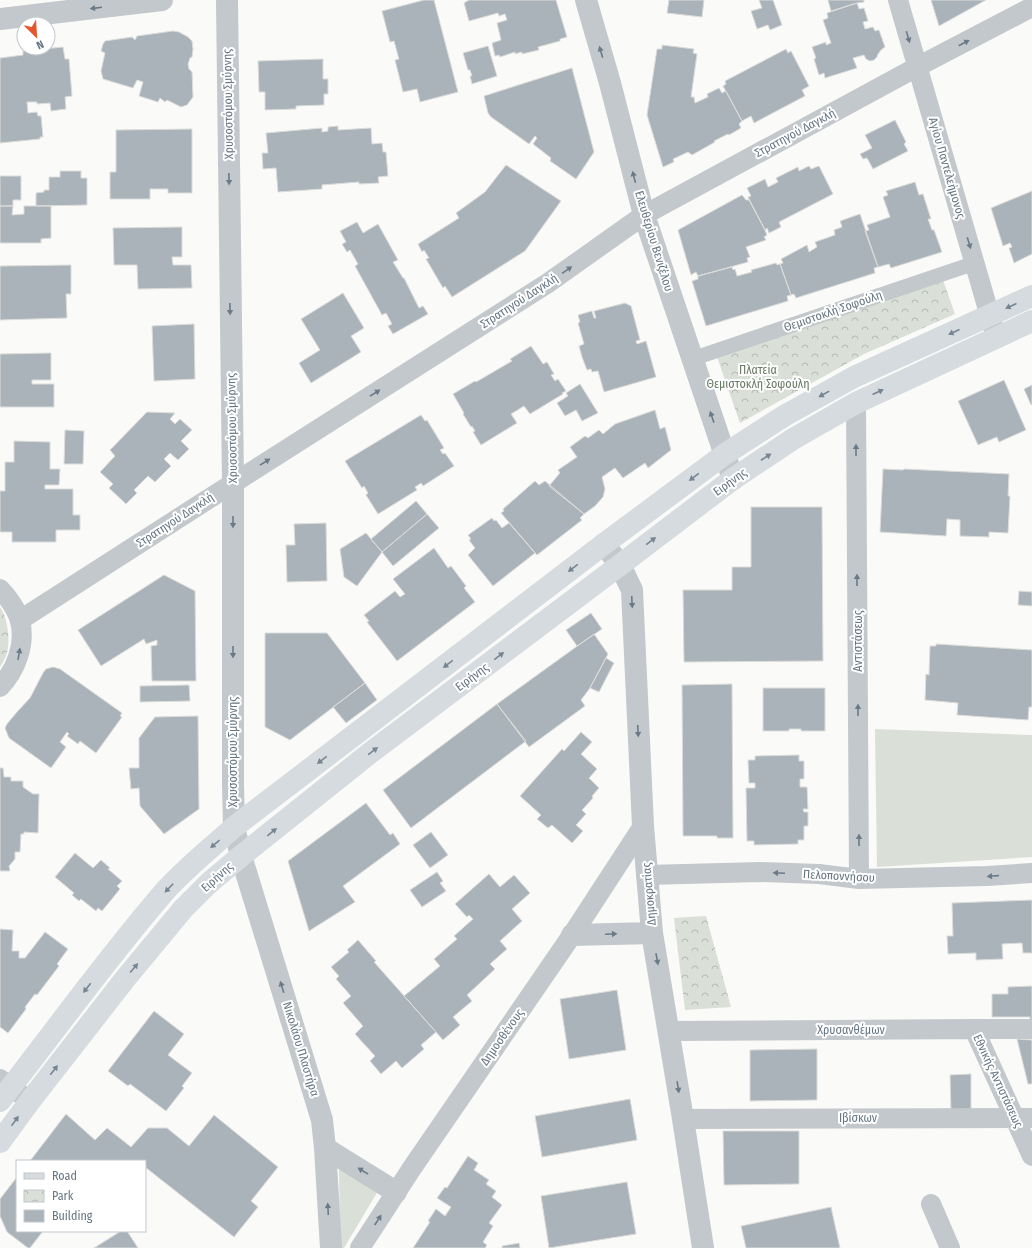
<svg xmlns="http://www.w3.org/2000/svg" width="1032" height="1248" font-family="'Fira Sans Condensed',sans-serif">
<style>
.green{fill:#dadfd7}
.park{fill:url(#park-crowns)}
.building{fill:#aab3b9;stroke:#dcdcda}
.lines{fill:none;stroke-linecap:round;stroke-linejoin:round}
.pedestrian{stroke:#c3c8cc;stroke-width:15}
.minor{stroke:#c3c8cc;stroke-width:20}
.tertiary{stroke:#c3c8cc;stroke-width:22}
.secondary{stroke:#d6dbdf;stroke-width:22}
.oneway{fill:#6a7a87}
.oneway2{fill:#768591}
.labels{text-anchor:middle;stroke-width:4;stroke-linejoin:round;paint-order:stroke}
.street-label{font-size:12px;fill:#657683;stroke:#fff}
.park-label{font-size:12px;fill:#687a64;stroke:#fff}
</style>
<defs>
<pattern id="park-crowns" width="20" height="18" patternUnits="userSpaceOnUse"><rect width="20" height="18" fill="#dadfd7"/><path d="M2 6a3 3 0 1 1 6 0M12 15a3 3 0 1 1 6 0" fill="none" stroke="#b4b9b4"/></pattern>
</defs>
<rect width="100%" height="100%" fill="#fafaf8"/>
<path class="green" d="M875,729L1032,735V857L877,867Z
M339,1168L378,1191L344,1248H340Z"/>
<path class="park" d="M943,280L955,314L864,354L740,423L717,357Z
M0,607C8,618 11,643 6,656C4,660 2,664 0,667Z
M706,916L731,1007L685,1010L674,918Z"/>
<path class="building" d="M424,0H434L458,92L420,102L417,89L403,92L395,60L399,59L394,41L390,42L382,11Z
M469,0H556L567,37L560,39V41L538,47L539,50L522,54V52L515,54V52L500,57L499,55L495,56L492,43L501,40L497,23L507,20L505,14L499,16L498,13L469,21L464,3Z
M669,0H704L702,17L667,13Z
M759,0H773L782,25L770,30L768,25L757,29L751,11L762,8Z
M828,0H864V2L857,3L831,11Z
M931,0H986L939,26Z
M857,3L859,9L864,8L868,21L863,22L865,29L873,27L875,31L879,30L885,47L881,50L878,54L877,57L874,60L870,61L866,59L864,55L853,58L857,68L825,78L824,73L819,75L814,59L816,58L812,47L826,42V45L831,43L823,20L828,18L827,13Z
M173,31L179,32L188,37L192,41L193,49L192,57L190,58L188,64L189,69L192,72L193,97L187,105L181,107L167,100L165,102L160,98L158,102L139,96L143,82L137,80L133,88L103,79L101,71L105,53L101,51L103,44L105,41L132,37L135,40L137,36Z
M662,45L694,49L693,53L697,54L691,97H694L695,103L708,97L707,94L719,88L722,93L726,91L742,121L739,124L741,128L729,135L728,134L714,141L715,142L692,155L688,152L673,159L674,162L663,167L647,115L657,49H662Z
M488,46L497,76L472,84L470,76H472L470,70H468L463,53Z
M63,47L65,59H69L72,96L65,97L66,109L51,111L50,103L37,104V102H27L28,113L37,112L38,116H41L43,137H40V139L0,143V58L23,55V51Z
M786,49L788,53L791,51L809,86L802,90L805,96L754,123L751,116L742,121L723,86L726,84L725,81Z
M323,59V79H328V94H324V105L296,106V109L265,110V92H259L258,61Z
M572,68L594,152L576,179L550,161L551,158L533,144L537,138L535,136L529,144L491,117L488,113L484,96Z
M895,120L906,142L904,144L908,151L873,169L867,158L863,159L860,154L872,148L865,135Z
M338,126V130L371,128L372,144L382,143L383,152H386L388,176L378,177L379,183L359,184V182L322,185V189L278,192L276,168L263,169L262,153H268L266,133L322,128V132L328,131V127Z
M192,129V193H168V189H150V199H110V172H116V130Z
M506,165L561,201L525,251L452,297L445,286L443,288L426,259L429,258L424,250L422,252L418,244L459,218L456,213L485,192Z
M809,166L811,169L819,166L833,194L779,222L781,227L769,233L767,228L765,230L748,197L751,196L747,188L765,179L768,187L778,182L776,178L798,167L799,171Z
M60,171H81V178H87V205L36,206V193L44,192V190H49V177H60Z
M0,176H21V200H13V206H0Z
M915,182L919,195L923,194L931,219H928L932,230H934L942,252L891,268L889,264L878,267L865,231L869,230L867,225L890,217L883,197L888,195L886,191Z
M1032,191V254L1014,263L1009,248L1012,247L1010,243L1003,246L991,208Z
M742,195L746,200H749L765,230L767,235L764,237L766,240L746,247L750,257L747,258L748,262L698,276L696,272L691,275L678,230Z
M0,206H13L12,215L24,214V206H51V238L41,239V243H0Z
M860,214L878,267L874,268L875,273L796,298L794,294L791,295L780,264L783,263L781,259L807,245L809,252L817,247L815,242L835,235L834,230L842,227L840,221Z
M357,222L363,233L378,224L398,260L393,262L403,278H404L419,308L423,306L428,314L393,334L388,326L392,324L386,313L382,315L355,266L358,264L350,250L347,252L342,244L346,242L340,231Z
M182,227V257H172L173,265H191L192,288L138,289L137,265H114L113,228Z
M776,263L777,265L780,264L791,295L787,296L788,301L706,326L692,281L698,279V276L732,267L733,270L735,269L737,276L752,272L751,270Z
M71,265V294H66L67,318L0,320V266Z
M343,293L364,328L351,336L361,352L311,383L299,363L320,350L301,319Z
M625,303L631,306L640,340L636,341L637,344L646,341L656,377L604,392L598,371L592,372L591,369L587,370L582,357L579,346L584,344L578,323L580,322L578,315L592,311L594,318H596L594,311Z
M194,324L195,379L154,381L152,326Z
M531,346L543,364L547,362L554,374L551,375L555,381L558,379L566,391L562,393L563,394L530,414L524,406L511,414L517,423L481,445L473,432L475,431L472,426L471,427L463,414L464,413L453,394L475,381L476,382L512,361L510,359Z
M51,353V380H32V384H54V407H0V354Z
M1004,380L1026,430L999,442L997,437L978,445L958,401Z
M580,384L598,413L582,421L576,410L565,416L557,403L568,396L566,393Z
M1032,385V404L1031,405L1024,389Z
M655,410L660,429L665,427L671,450L648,468L645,463L623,478L615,468L602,477L605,489L603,497L595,506L584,514L549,486L560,473L558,470L577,457L570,447L585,436L588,438L599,430L603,434L615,424Z
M147,412L175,413L170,419L175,424L180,419L192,430L181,441L189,449L178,460L170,453L164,459L171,466L155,482L148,476L134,490L137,493L126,504L109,488L113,484L100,472L115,456L110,450Z
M421,415L425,421L427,420L444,448L440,450L443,454L445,453L454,466L423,486L421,483L415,487L417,490L378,514L366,495L368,493L364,486L362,488L345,461Z
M65,430L84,431L83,464H64Z
M14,441L50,442V469H60L59,485H45V489H73V515H80V530H56V542H12V532H0V491H5V462H14Z
M883,469L903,470L904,469L1009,474L1008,496H1010L1008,533L989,532V537L960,536V520L947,519L946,536L880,532Z
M535,481L539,485L545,481L584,514L580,518L582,520L537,555L501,513L504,511L503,509Z
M416,501L427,514L382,552L371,539Z
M751,507H822L823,661L684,662L683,590H732V567H751Z
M427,514L439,528L393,566L382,552Z
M492,518L494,521L496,520L502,528L509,523L535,553L493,586L468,555L475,548L469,540L471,539L468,535Z
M326,523L327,581L287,582L286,545H295L294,524Z
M366,533L382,552L357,586L344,577L340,549Z
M434,548L448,568L451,566L466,586L464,588L475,602L397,661L367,622L369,621L364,615L395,591L400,597L405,594L393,579Z
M164,575L195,591L196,681H152L151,646L157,645V640L146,644L144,639L101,666L78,630Z
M1019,591L1032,592V606L1018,605Z
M591,613L602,629L577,646L566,630Z
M265,633H327L365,683L290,740L265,727Z
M594,634L608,654L590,688L581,700L585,706L529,747L497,704Z
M936,644L1032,650V707H1029L1028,720L957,715L958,703L925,700L926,674L929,675L930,646H936Z
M606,658L614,663L599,692L590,688Z
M53,667L60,669L122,713L120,716L122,717L96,753L80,741L78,744L67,736L69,734L67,732L60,742L66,747L51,768L9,738L5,728L7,724L17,712L30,698L43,673L46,669Z
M365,683L377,700L346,723L333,707Z
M732,684L733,838H717V836H683L682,685Z
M189,685L190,701L140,702V686Z
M763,688H825V731H801V729H789V731H763Z
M497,704L526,741L411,828L383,790Z
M198,716L199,809L164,834L140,806L139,788L131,789L129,768H139V738L155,717Z
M581,732L592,742L581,754L597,769L589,778L599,788L592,796L593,798L582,810L586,814L576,825L583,831L572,843L552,825L548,828L537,819L541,815L520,796L562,749L564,751Z
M799,755V761H804V779H800V787H807L808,809H803L804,812H808V826H804V840H798V844L754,845V841H747L746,788H755V783H749L748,760H755V756Z
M0,768H3L4,777H11V781H23V787L33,794H39L38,833L24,832V834H21L20,852H15V859L9,866L10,871H0Z
M366,803L390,835L393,833L400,844L343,886L355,902L309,931L288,861Z
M431,832L448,855L430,868L413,845Z
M75,853L93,868L101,860L110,868L108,869L122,881L117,886L120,889L102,911L98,908L96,911L81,899L79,901L72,895L74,893L55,877Z
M437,872L443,881L440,883L446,891L422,907L410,890Z
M489,874L500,887L514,875L530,893L512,909L522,921L500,941L507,949L490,964L495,969L467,995L472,1001L453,1017L460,1025L443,1040L404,996L440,966L434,959L457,939L454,936L473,919L469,915L467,917L455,904Z
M1032,900V953H1023L1022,943L1002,944L1003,959L976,960V953L948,954L947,936H953L952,903Z
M0,929L13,930L12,951H19V958H25L45,932L68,949L57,964L59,966L37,995L35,994L25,1007L26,1009L8,1033L0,1027Z
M358,940L376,961L374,962L436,1032L421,1045L424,1049L402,1068L396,1061L381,1074L370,1061L375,1056L355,1034L363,1026L343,1003L351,996L336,979L339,976L331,967L349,952L347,950Z
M1032,986V1024H1030V1017H992V994H1008V987Z
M617,990L626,1050L569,1059L560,999Z
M154,1011L184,1034L168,1055L192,1073L182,1086L184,1088L166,1111L130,1084L128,1086L108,1071Z
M1017,1039L1032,1040V1084H1028Z
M817,1049V1100L750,1101V1050Z
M971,1074V1109L951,1110L950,1075Z
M630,1099L637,1140L542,1157L535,1116Z
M66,1114L95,1140L107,1128L131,1147L148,1128H167L189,1146L214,1115L278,1167L251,1201L258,1207L234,1237L145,1167V1161H30Z
M723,1131H799V1184L724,1185Z
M468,1156L478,1163L474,1170L489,1180L486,1184L496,1191L492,1197L502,1205L489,1223L493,1226L483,1242L487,1245L485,1248H413L430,1222L428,1221L436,1209L445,1216L451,1207L437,1198L445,1187L447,1188Z
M17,1177V1231H43L30,1248H28L7,1232L0,1216V1199Z
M627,1182L636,1234L549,1248L541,1196Z
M831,1207L840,1248H746L741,1226Z
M121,1231H127L138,1248H94Z
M519,1243L520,1248H502V1246Z"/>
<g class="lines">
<path class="pedestrian" d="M692,359L975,263"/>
<path class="minor" d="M898,0L996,337
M856,403L859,879
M0,589C8,597 17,610 20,621C26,644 16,670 0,687
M20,620L199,505L548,283L644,215L917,67L1032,7
M646,875L760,872L819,874L859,879L987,876L1032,873
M974,1029L1032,1156
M669,1031L974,1029H1032
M0,1079L30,1101
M683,1119L1032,1118
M931,1204L950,1248
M360,1248L412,1168L572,935L643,826"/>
<path class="tertiary" d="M227,0L233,483V784L234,827L241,856L322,1120L325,1148L331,1248
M586,0L610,83L644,215L733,479
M0,19L162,0
M604,544L620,565L632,590L643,826L652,933L683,1119L703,1248
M572,935L652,933
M325,1148L396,1192"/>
<path class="secondary" d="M0,1101C55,1031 107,958 165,891C186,868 211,848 234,827L604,544L725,454L784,416L854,377L1032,296
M0,1142L30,1101L125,979L183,909L209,883L241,856L370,753L620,565L733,479L793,439L856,403L1032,321"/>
</g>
<defs><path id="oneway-solid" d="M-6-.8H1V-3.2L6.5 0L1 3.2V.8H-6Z"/></defs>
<g class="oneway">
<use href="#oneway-solid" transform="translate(96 8) rotate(173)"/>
<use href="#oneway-solid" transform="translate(908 37) rotate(74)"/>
<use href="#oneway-solid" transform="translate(964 43) rotate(-28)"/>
<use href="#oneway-solid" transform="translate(601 52) rotate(-106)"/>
<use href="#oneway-solid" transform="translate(634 177) rotate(-104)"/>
<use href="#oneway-solid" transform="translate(229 179) rotate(89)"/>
<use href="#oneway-solid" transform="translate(969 243) rotate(73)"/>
<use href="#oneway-solid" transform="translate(567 270) rotate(-35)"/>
<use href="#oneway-solid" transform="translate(230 309) rotate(89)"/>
<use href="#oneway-solid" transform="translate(375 393) rotate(-32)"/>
<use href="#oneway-solid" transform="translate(712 417) rotate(-109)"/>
<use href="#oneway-solid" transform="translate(856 450) rotate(-90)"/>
<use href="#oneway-solid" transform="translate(265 462) rotate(-32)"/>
<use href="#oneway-solid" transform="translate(233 522) rotate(90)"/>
<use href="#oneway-solid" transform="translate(857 580) rotate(-90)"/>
<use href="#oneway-solid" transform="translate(632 602) rotate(87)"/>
<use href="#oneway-solid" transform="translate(233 652) rotate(90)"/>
<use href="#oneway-solid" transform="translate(19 654) rotate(-80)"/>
<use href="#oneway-solid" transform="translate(858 710) rotate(-90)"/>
<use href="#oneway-solid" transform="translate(638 731) rotate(87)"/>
<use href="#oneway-solid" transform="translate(859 840) rotate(-90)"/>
<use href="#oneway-solid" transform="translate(779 873) rotate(-178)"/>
<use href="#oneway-solid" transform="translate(993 876) rotate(176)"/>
<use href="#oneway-solid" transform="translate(611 934) rotate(-2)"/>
<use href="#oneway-solid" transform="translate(657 959) rotate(80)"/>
<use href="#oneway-solid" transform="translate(282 987) rotate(-107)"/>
<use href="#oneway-solid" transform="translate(678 1087) rotate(81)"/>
<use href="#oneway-solid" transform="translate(363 1171) rotate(-148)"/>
<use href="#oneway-solid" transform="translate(328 1209) rotate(-93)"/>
<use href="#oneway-solid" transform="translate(378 1220) rotate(-57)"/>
</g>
<g class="oneway2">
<use href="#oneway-solid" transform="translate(1011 306) rotate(156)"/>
<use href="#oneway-solid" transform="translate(954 332) rotate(156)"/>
<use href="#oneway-solid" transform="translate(878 392) rotate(-25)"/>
<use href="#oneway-solid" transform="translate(824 394) rotate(151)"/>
<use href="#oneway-solid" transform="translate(766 457) rotate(-33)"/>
<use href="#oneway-solid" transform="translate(694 477) rotate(143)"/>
<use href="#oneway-solid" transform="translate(651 541) rotate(-37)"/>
<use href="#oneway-solid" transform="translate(573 568) rotate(143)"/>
<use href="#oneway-solid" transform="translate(499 656) rotate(-37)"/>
<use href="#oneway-solid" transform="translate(448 664) rotate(143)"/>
<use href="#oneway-solid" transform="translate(373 751) rotate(-37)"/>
<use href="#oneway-solid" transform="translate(322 760) rotate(142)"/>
<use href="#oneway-solid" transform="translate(272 832) rotate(-39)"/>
<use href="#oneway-solid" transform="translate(215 844) rotate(139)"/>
<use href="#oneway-solid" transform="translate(169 888) rotate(134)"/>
<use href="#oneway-solid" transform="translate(134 968) rotate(-50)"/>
<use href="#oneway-solid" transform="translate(87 988) rotate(128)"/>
<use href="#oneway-solid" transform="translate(54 1070) rotate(-52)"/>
<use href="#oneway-solid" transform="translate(15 1121) rotate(-54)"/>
</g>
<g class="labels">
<g class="street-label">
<text transform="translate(228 104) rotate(-91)" y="4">Χρυσοστόμου Σμύρνης</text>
<text transform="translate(795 133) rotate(-28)" y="4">Στρατηγού Δαγκλή</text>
<text transform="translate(947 168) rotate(74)" y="4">Αγίου Παντελεήμονος</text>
<text transform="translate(654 241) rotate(73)" y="4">Ελευθερίου Βενιζέλου</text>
<text transform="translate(519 301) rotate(-33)" y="4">Στρατηγού Δαγκλή</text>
<text transform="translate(833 311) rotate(-19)" y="4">Θεμιστοκλή Σοφούλη</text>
<text transform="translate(232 428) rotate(-91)" y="4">Χρυσοστόμου Σμύρνης</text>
<text transform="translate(730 482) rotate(-36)" y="4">Ειρήνης</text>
<text transform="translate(175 520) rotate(-33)" y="4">Στρατηγού Δαγκλή</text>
<text transform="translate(858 641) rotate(-90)" y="4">Αντιστάσεως</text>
<text transform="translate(472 677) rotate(-37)" y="4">Ειρήνης</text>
<text transform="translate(233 752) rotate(-90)" y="4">Χρυσοστόμου Σμύρνης</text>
<text transform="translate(839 876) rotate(3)" y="4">Πελοποννήσου</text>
<text transform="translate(217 877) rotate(-42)" y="4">Ειρήνης</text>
<text transform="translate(649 894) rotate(-95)" y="4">Δημοκρατίας</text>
<text x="851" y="1034">Χρυσανθέμων</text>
<text transform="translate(502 1037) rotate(-55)" y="4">Δημοσθένους</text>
<text transform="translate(301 1049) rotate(73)" y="4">Νικολάου Πλαστήρα</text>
<text transform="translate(998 1081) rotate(65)" y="4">Εθνικής Αντιστάσεως</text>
<text x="858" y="1122">Ιβίσκων</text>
</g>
<g class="park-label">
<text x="758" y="374">Πλατεία<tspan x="758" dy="14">Θεμιστοκλή Σοφούλη</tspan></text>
</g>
</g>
<rect x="16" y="1160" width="130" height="72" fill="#ffffff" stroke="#c1c8cd"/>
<rect x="24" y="1173" width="20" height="6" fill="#d6dbdf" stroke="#c1c8cd"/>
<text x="52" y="1180" font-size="12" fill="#657683">Road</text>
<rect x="24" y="1190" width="20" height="12" fill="url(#park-crowns)" stroke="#c1c8cd"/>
<text x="52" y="1200" font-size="12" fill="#657683">Park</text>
<rect x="24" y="1210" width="20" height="12" fill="#aab3b9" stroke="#c1c8cd"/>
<text x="52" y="1220" font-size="12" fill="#657683">Building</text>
<g transform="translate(36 36) rotate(155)"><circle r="19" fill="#ffffff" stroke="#c1c8cd"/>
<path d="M0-3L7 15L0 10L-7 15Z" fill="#e4572e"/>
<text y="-6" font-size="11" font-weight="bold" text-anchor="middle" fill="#657683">N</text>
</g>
</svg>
